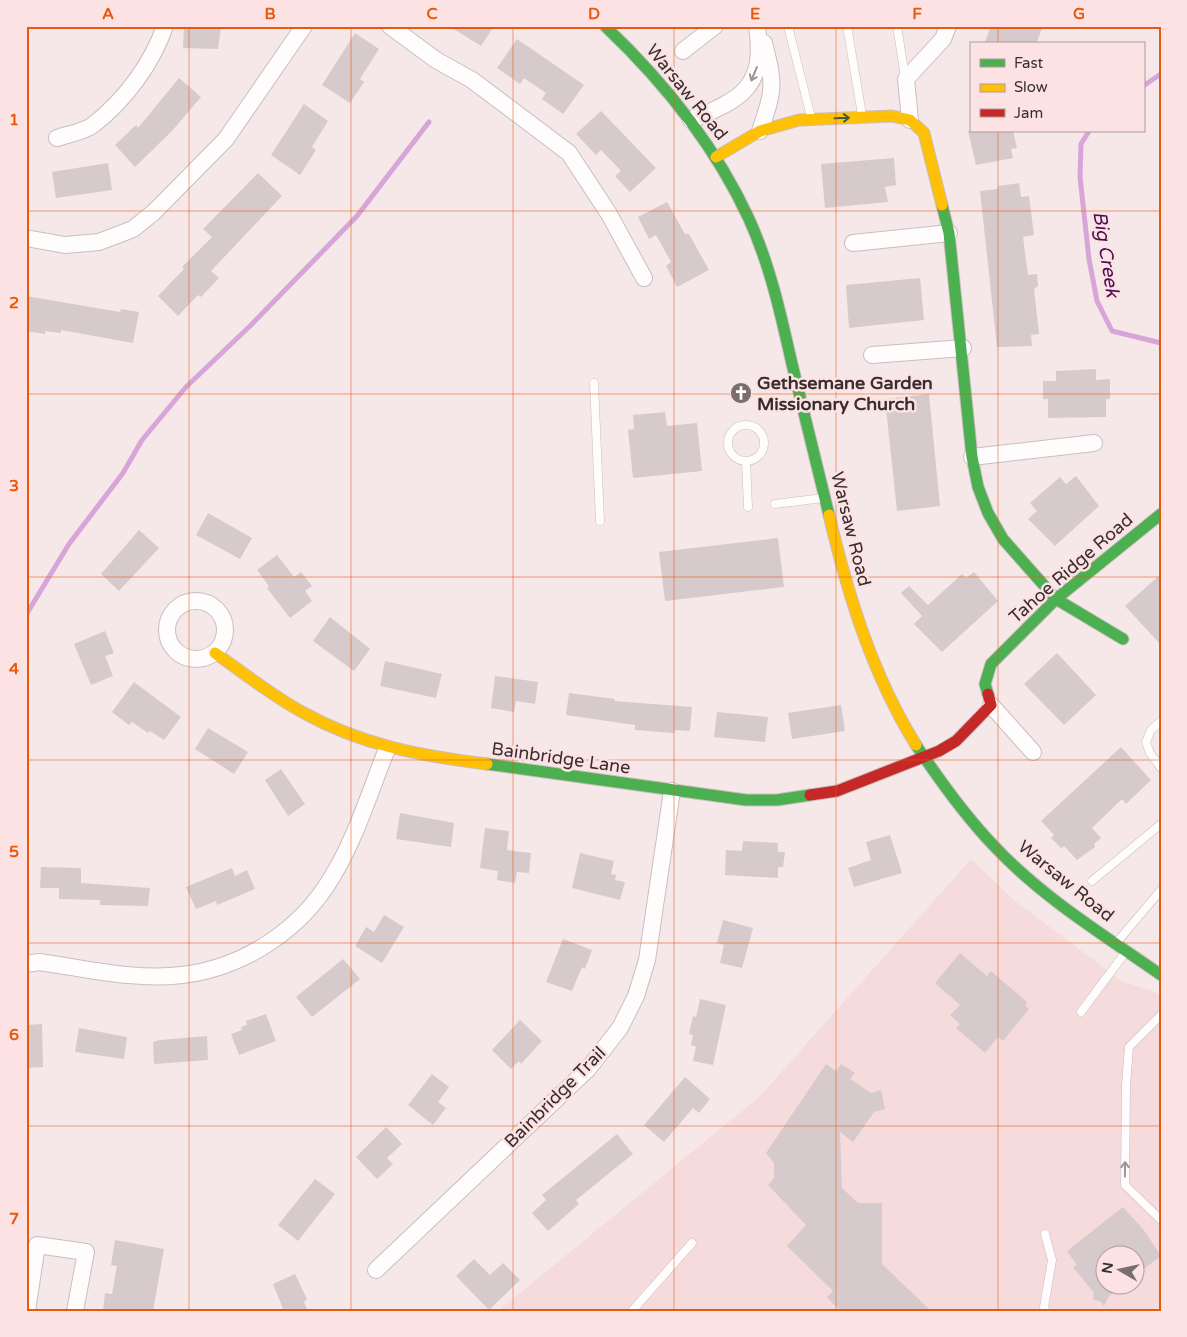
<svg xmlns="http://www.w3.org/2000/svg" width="1187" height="1337" font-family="'Varela Round',sans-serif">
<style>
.built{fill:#f5dbdc;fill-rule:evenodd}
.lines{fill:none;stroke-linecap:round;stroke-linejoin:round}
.stream{stroke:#d7a5d8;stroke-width:5}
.building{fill:#d6cacd}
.lane-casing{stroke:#c9bebe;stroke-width:9}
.street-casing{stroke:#c9bebe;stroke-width:18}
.fast-casing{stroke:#c9bebe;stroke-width:13}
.slow-casing{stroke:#c9bebe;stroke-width:13}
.jam-casing{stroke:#c9bebe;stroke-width:13}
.lane{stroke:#fefcfc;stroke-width:8}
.street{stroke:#fefcfc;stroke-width:16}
.fast{stroke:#4caf50;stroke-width:11}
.slow{stroke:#ffc107;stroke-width:11}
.jam{stroke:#c62828;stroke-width:11}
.oneway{stroke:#9b9596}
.oneway2{stroke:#3f5b3b}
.grid{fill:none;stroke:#e8590c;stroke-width:1;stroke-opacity:0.55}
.labels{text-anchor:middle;stroke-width:5;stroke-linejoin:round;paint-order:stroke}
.street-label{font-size:18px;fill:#382e2f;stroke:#fce2e3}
.poi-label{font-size:18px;font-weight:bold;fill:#382e2f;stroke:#fce2e3;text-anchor:start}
.water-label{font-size:19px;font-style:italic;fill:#4a0d51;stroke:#fce2e3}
.neatline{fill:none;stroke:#e8590c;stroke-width:2}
.grid-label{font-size:16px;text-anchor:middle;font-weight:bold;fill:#e8590c}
</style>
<rect width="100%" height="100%" fill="#f6e8e9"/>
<path class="built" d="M971,859L1015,901L1123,982L1153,991L1161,996V1305L1153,1311H498L759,1097ZM1104,1254H1134V1284H1104Z"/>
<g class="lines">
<path class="stream" d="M1143,86L1161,74
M1089,131L1081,144L1080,177L1089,259L1097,301L1112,331L1161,343
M26,615L69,544L123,473L142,440L186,387L250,326L357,216L429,122"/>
</g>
<path class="building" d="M184,26H221L218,49L183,48Z
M449,26H494L481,46Z
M991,26H1043L1036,44H984Z
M355,33L379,49L360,79L364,82L350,103L322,85Z
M517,39L584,85L563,114L542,99L546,93L524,78L520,84L497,68Z
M179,78L201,97L172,131L135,167L115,145L136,125L138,128Z
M304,104L328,121L312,147L316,150L300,175L271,155Z
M601,111L656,168L630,192L615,176L621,171L601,150L596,155L576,134Z
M968,131H1013L1017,148L1011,149L1013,158L976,165Z
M894,158L896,185L885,187L888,202L825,208L821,164Z
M108,163L112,190L56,198L52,172Z
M258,173L282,196L211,271L219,278L201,297L198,295L178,316L158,296L184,269L182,267L212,237L203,229Z
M1019,183L1021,197L1029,196L1034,235L1023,237L1028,275L1037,274L1038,286L1034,289L1039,334L1031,335L1032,346L997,347L980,191L998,189V186Z
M667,202L685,234H689L709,270L677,287L666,266L671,262L656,235L649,239L638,217Z
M920,278L924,320L849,328L846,285Z
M26,296L120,312L121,309L139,312L133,343L61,330V333L45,331V334L26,331Z
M1096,369V380L1110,379V399H1106V417L1048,418V399H1043V381H1056V371Z
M929,394L940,506L897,511L885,399Z
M665,412L667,426L697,423L702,471L633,478L628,430L634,429L633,415Z
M1076,476L1099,506L1055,546L1028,519L1037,511L1030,503L1060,477L1066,484Z
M208,513L252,538L240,559L196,535Z
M139,530L159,548L119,591L101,574Z
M778,538L784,587L665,601L659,552Z
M277,555L294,577L301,572L312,586L305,591L312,601L290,618L267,588L269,586L257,570Z
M974,572L998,601L942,652L914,624L922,616L901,593L909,586L928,605L962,574L966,578Z
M1161,574V645L1125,606Z
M330,617L370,649L354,671L313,641Z
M105,631L114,653L105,656L113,676L91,685L74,644Z
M1057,653L1096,695L1064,725L1024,684Z
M385,661L442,674L436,698L380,686Z
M495,676L538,682L535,704L516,701L514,712L491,708Z
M134,682L181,717L164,740L150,731L148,733L132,722L129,725L112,712Z
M569,693L615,699L614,701L692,707L690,731L675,730L674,733L635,730V725L566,715Z
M841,705L845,731L792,739L788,713Z
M717,712L768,717L765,742L714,737Z
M208,728L248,752L234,774L195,749Z
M1121,747L1151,780L1126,804L1122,799L1092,828L1101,838L1094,844L1095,847L1077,860L1064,846L1061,848L1051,838L1054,835L1041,821Z
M281,769L305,804L288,816L265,780Z
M400,813L454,823L451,847L396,839Z
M485,828L509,831L507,850L531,853L529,873L517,872L515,883L497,880L498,871L480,868Z
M890,835L902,873L854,887L848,868L871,860L866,842Z
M743,841L778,843V852H785L783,867H778V878L725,875L726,850L742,851Z
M580,853L614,861L611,874L616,875L615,880L625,882L620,900L572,888Z
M41,867L81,868V883L150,888L148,906L100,905V900L59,899V888H40Z
M232,868L235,876L247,870L255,889L217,905L216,901L196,909L186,887Z
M384,915L404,927L382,963L355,946L366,927L374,932Z
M723,920L753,928L742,968L720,963L724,945L717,943Z
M563,939L592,950L585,969L582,967L572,991L546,982Z
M960,953L987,976L991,971L1027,1002L1025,1005L1029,1009L1003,1041L998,1037L985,1053L956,1028L960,1024L950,1015L960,1005L935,983Z
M343,959L360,979L312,1017L296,997Z
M700,999L726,1005L713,1065L693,1061L696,1047L691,1045L693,1035L689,1034L693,1016L696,1017Z
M266,1014L276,1041L239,1055L231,1034L242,1030L241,1027L247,1025L246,1021Z
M520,1020L542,1041L521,1064L519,1061L511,1069L492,1050Z
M42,1024L43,1067L26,1068V1025Z
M79,1028L127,1037L124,1059L75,1052Z
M207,1036L208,1060L154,1064L153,1042L160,1040Z
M826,1064L836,1071L841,1064L855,1073L850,1079L871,1093L881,1090L885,1109L874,1112L853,1142L840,1132L842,1188L858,1203H882V1264L931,1311H840L827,1297L833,1291L787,1246L806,1225L768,1185L774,1178V1163L766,1153Z
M432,1074L449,1087L438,1102L446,1108L433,1125L408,1105Z
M685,1077L710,1099L699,1113L693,1108L664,1142L644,1125Z
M386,1127L402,1144L387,1158L393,1164L377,1179L356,1157Z
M617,1134L633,1154L576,1200L579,1204L548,1231L532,1213L546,1200L542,1195Z
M315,1179L335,1194L298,1241L278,1225Z
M1123,1207L1143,1229L1161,1256L1134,1276V1254H1104V1284H1125L1109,1296L1104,1306L1100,1301L1093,1300L1094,1293L1073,1267L1077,1265L1067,1251Z
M115,1240L164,1249L153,1311H103L105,1293L112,1294L117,1266L111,1265Z
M474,1259L490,1275L503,1263L520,1280L489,1310L456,1276Z
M295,1274L307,1299L304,1302L308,1311H284L273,1284Z"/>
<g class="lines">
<g class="lane-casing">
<path id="lane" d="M788,26L811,117
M847,26L862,115
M897,26L905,77
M594,383L600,521
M728 443a18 18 0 1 1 36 0a18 18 0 1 1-36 0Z
M746,461L748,507
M775,504L823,498
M1161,721L1151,730L1146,742L1150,753L1161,768
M1092,881L1161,824
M1117,942L1161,890
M1081,1012L1125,953
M1161,1015L1129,1047L1126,1085L1125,1185L1161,1220
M1045,1234L1052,1260L1044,1307L1046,1311
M632,1311L692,1243"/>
</g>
<g class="street-casing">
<path id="street" d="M390,26L436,60L472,80L569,153L609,214L644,278
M683,51L715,26
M691,120C742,99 766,87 757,26
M910,120L906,79L943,39L948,26
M760,131C774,89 775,86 764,43
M57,138C68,134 84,132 93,125C125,100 152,64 165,26
M26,238L65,245L99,242L133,229L154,212L226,139L304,26
M853,243L949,233
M872,355L963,348
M972,457L1094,443
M167 630a29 29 0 1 1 58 0a29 29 0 1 1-58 0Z
M991,705L1033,752
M26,964L39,962C85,968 135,981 182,975C243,968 301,930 332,877C356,838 370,791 387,749
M376,1270L588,1069L620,1028L636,996L647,960L672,791
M27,1311L37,1245L86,1252L75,1311"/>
</g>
<g class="fast-casing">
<path id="fast" d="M605,26C664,82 715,145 749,219C770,265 781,315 792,364C804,414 817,465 829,515
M942,205L949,233L972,457L978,487L988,513L1003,539L1056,599L1123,639
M988,694L985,684L991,664L1056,599L1161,514
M916,745C940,781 965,816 995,847C1043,898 1104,935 1161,975
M487,764L746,800H777L810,795"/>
</g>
<g class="slow-casing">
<path id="slow" d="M716,157L760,131L799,120L892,116L910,120L924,133L942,205
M829,515C848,595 872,674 916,745
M215,653C244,673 272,696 304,713C361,745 422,756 487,764"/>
</g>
<g class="jam-casing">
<path id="jam" d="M810,795L837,791L939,751L956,741L991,705L988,694"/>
</g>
<use href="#lane" class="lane"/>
<use href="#street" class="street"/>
<use href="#fast" class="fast"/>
<use href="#slow" class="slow"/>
<use href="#jam" class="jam"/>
</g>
<defs><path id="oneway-shaft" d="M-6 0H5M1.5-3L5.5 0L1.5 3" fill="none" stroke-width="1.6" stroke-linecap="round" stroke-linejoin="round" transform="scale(1.25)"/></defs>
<g class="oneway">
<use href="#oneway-shaft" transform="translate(754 74) rotate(113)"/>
<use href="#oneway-shaft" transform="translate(1125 1169) rotate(-89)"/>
</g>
<use class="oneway2" href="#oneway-shaft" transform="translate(842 118) rotate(-2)"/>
<path class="grid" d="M189,26V1311M351,26V1311M513,26V1311M674,26V1311M836,26V1311M998,26V44M998,131V1311M26,211H1161M26,394H1161M26,577H1161M26,760H1161M26,943H1161M26,1126H1161"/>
<defs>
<g id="church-disc" transform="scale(1.125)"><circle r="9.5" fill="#7a6f70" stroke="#fce2e3"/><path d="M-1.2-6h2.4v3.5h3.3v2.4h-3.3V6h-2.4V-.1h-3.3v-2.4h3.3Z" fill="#fff"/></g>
</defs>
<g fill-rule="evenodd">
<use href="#church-disc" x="741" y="393"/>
</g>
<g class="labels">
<g class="street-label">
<text transform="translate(687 92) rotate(51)" y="6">Warsaw Road</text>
<text transform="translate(851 529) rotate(76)" y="6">Warsaw Road</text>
<text transform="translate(1071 568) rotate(-41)" y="6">Tahoe Ridge Road</text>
<text transform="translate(561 758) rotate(8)" y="6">Bainbridge Lane</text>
<text transform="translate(1066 881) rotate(39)" y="6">Warsaw Road</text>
<text transform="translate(555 1097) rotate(-45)" y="6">Bainbridge Trail</text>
</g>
<g class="poi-label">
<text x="757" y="389">Gethsemane Garden<tspan x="757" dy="21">Missionary Church</tspan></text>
</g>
<g class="water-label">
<text transform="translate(1107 254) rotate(81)" y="7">Big Creek</text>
</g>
</g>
<rect width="1187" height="1337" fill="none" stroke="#fce2e3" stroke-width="55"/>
<rect x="970" y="42" width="175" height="90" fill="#fce2e3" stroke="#ae9a9b"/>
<rect x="980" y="59" width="25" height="8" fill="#4caf50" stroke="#ae9a9b"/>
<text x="1014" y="68" font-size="15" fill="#382e2f">Fast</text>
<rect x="980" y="84" width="25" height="8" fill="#ffc107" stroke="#ae9a9b"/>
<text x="1014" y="92" font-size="15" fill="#382e2f">Slow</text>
<rect x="980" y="109" width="25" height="8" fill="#c62828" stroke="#ae9a9b"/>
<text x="1014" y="118" font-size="15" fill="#382e2f">Jam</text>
<g transform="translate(1120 1270) rotate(279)"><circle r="24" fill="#fce2e3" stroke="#ae9a9b"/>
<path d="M0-4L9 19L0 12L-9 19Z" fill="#7a6f70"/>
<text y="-8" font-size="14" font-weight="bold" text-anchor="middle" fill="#382e2f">N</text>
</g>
<rect x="28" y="28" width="1132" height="1282" class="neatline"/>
<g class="grid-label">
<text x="108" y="19">A</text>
<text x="270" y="19">B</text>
<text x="432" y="19">C</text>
<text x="594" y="19">D</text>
<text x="755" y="19">E</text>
<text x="917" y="19">F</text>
<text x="1079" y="19">G</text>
<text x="14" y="125">1</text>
<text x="14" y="308">2</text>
<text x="14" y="491">3</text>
<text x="14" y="674">4</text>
<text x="14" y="857">5</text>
<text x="14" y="1040">6</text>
<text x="14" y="1224">7</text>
</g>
</svg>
